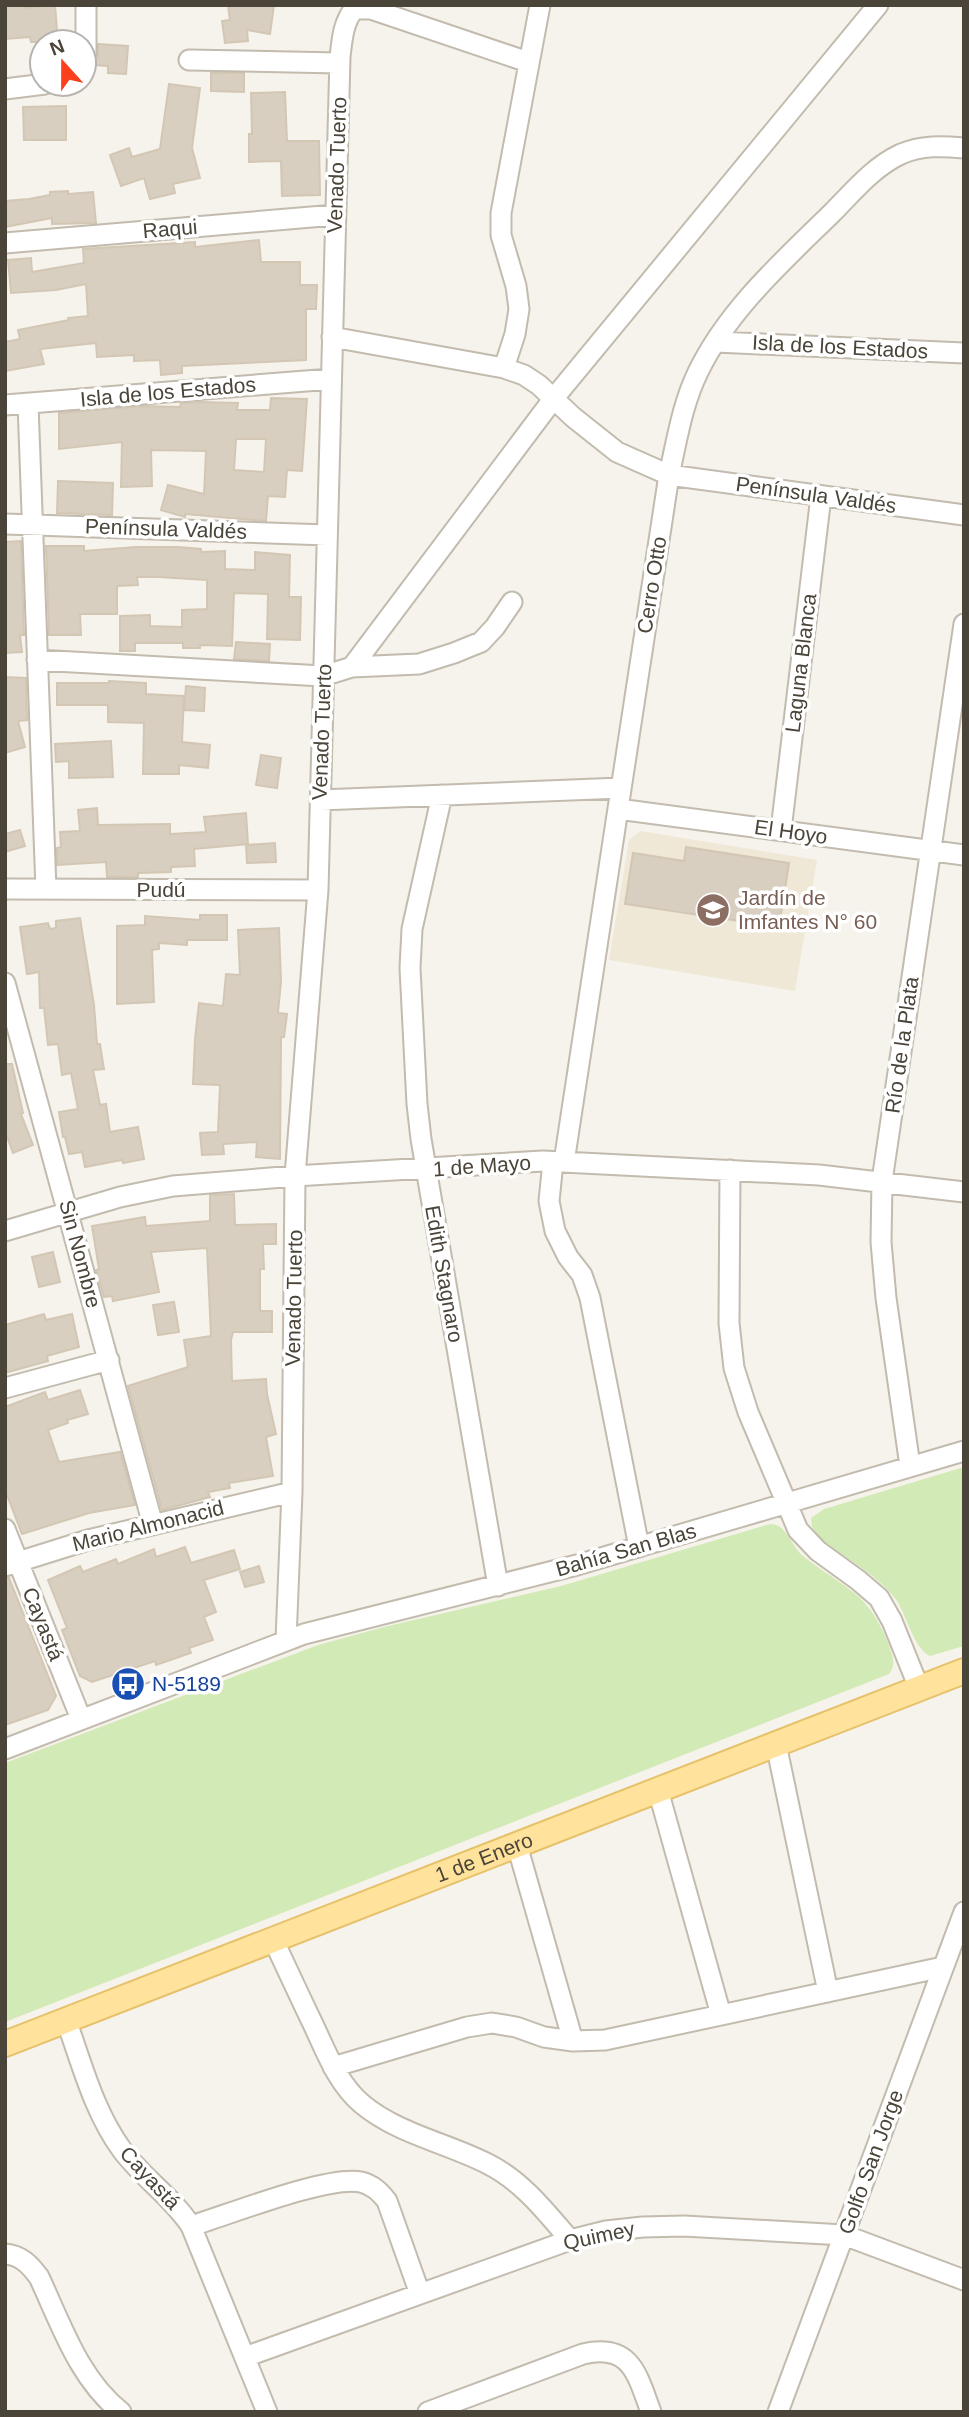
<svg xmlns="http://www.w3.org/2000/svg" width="969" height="2417" font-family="Arial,sans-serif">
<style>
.education{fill:#efe8d6}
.green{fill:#d2eab5}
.building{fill:#d8cfc1;stroke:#d3c7b4;stroke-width:2;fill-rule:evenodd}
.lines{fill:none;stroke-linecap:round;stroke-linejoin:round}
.minor-casing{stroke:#c2bbae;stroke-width:23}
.major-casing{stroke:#e6c16a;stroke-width:28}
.minor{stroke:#fff;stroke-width:19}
.major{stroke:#ffe39c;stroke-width:24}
.labels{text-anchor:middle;stroke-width:7;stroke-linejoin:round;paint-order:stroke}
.street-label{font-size:21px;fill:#4b4439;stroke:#fff}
.education-label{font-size:21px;fill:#785e54;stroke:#fff;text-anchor:start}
.transit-label{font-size:21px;fill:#164399;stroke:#fff;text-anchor:start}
</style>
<rect width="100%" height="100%" fill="#f6f3ec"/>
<path class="education" d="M640,831L817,860L795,991L609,960L629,840Z"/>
<path class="green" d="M964,1467V1646L930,1656C915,1650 906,1615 897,1601C878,1574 845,1559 820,1538L812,1527L811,1518L824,1509Z
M770,1524C787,1524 791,1546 803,1556C843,1588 868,1591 888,1643C892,1654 897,1664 889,1674L5,2022V1763L318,1645L384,1627L561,1586Z"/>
<path class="building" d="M5,5H24V8L55,5L58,42H31L30,37L5,39Z
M228,5H274L270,34L247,30L248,41L225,43L222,21L230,20Z
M98,44L128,46L126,74L108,73V66L94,65L98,55Z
M211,73H244V92L211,91Z
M169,84L200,88L192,148L200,178L173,184L175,193L150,199L144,178L121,186L110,155L129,148L132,157L160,149Z
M285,92L287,141H319L320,195L282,196L281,161L249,162V134H252L251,93Z
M66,106V140H24L23,107Z
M68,191V194L93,192L96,223L52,224V218L5,227V201L29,199L50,195V192Z
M259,240L261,262H300V285H317L316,309H306V360L182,366V373L161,375L160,360L134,361V355L97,357L96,343L40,349L44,364L5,371V342L20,339L18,330L69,320L68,318L88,316L86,284L56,290L11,293L8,260L31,258L32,272L84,263L83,249L195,242V247Z
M271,398L307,399L302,471L287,470L285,497L268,496L266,521L185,514V517L161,510L168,485L204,494L206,451L151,450L152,486L121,487L122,442L59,449V413L142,406L180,407L181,403L199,402L238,403L237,410H270ZM236,439H266L264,472L234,470Z
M58,481L113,483L112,515L57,513Z
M21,541L24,635H20L22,652L5,653V542Z
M46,546H84V551L136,547H178L201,549V552L225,551V569L255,570V552L290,555L289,597H301L300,640L267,639L268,594L234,593L232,646L200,645V648H183V643H135V651H120V616L150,615V626L182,627V610L207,609V580L158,577H137L138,585L117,586V614H80L81,635H49Z
M236,642L270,644L269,661L234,659Z
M5,677L26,678L27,720L18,721L25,747L5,753Z
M109,681L146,683V694L184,696L182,742L210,745L208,768L179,765V774H143L144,723L108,722V705H57V683H109Z
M186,686L205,688L204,711L184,710Z
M111,741L113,777L69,778V761L56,762L55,744Z
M261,755L281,758L277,788L256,785Z
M97,808L98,825L170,824V834L206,832L204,817L246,813L248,844L194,849L195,866L171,867V872L138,873V877H107L106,862L57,865V848L61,847L60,832L80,831L78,810Z
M20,830L25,846L5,852V834Z
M275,843L276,862L247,863L246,845Z
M686,847L789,863L779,927L625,904L633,853L684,861Z
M200,915H227V940H187V945L159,943V949L152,950L154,1002L117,1004V926L145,925V916L200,920Z
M80,918L94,1005L97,1044H100L104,1069L93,1070L100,1105L106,1104L110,1132L138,1127L144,1159L123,1163L122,1160L85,1167L82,1152L69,1154L65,1137H63L59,1112L78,1109L71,1073L62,1075L58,1044L48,1045L44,1008H40L39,972L27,974L20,927L48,923L50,929L56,928V921Z
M279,928L281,981L278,1013L287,1014L284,1037H281L280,1159L256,1157L257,1142L223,1144L224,1154L202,1155L200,1133L218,1132L220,1085L193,1084L195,1039L199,1003L223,1006L226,974L240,975L238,930Z
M5,1064H12L23,1113L21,1114L33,1145L13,1153L5,1131Z
M234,1194L235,1225L276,1224V1244H263L264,1269H260V1311H272V1332H233L231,1340L232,1381L266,1379L267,1394L276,1434L266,1437L273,1476L229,1483L230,1488L208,1492L210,1497L162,1510L128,1386L188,1367L184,1340L211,1336L207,1248L151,1252L159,1292L113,1301L112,1296L104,1297L96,1270L99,1269L92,1226L145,1217L146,1226L210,1221V1195Z
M53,1252L60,1282L39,1287L32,1257Z
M174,1302L179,1332L158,1335L153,1305Z
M44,1314L46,1320L72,1314L79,1347L47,1356L48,1361L5,1373V1325Z
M80,1390L88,1414L67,1420L68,1423L48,1430L59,1462L120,1452L135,1505L89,1513L22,1534L5,1490V1407L45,1392L48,1400Z
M185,1547L191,1563L234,1550L240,1569L204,1580L216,1612L204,1617L213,1640L189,1648L191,1653L156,1665L155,1661L92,1682L80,1676L62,1630L67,1628L48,1580L80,1566L83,1572L116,1559L118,1564L154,1549L156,1557Z
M259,1566L264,1582L245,1587L240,1572Z
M5,1578H9L56,1696L48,1710L5,1725Z"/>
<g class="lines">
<g class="minor-casing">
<path id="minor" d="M84,58L86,52V5
M189,60L339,63
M5,89L45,84
M5,243L335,215
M332,337L504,368L524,375L539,385L573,417L617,452L669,475L964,515
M716,342L964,353
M504,368L515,334L519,309L516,286L501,235V213L540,5
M28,404L46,889
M5,405L331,379
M5,524L327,535
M37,660L323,676L352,667L554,398L878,5
M352,667L419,664L454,653L481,642L495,627L512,602
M442,795L412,929L410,968L417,1104L421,1139L498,1586
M320,800L621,788
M618,809L964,855
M781,830L821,496
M5,889L318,890
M5,983L153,1525
M553,1162L549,1201L555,1231L568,1257L582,1275L590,1298L639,1547
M564,1162L669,475C677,440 682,405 698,372C728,310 783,261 832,213C853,192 873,167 901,154C922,145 942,146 964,148
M730,1170L729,1323L734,1368L748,1412L798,1530L818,1551L858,1580L879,1598L892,1621L919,1688
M5,1231L120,1197L173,1186L295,1176L543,1161L819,1175L964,1192
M5,1388L109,1360
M910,1466L886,1298L881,1242L882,1181L964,624
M5,1529L81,1719
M5,1566L88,1540L292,1492
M286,1640L292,1492L295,1176L318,890L340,57C342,40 343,23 354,9H371L528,62
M776,1744L828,1992
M5,1749L304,1634L577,1565L964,1451
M658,1790L721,2015
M517,1845L573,2041
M273,1939C286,1967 299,1995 312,2022C326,2051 337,2083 362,2104C398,2134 447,2143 488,2164C522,2181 546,2212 570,2240
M66,2020C82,2064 94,2112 122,2150C143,2178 172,2197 191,2226L267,2412
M333,2067L467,2027L492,2023L516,2027L544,2037L573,2041L605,2040L943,1967
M191,2226C228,2215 328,2175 361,2182C373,2185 380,2192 387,2201L420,2294
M5,2254C21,2255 30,2265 39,2277C61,2324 79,2379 121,2412
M245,2357L570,2240L606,2231L643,2227L684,2226L844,2235L964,2280
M428,2412L583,2354C631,2343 637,2374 651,2412
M778,2412L964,1912"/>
</g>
<g class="major-casing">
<g id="major">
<path id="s1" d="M5,2044L964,1671"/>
</g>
</g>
<use href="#minor" class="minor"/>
<use href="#major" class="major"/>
</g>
<defs>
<g id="school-disc" transform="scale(1.75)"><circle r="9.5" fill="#8d6e63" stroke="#fff"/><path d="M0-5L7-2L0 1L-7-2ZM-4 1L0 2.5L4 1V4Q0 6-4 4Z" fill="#fff"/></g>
<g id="bus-disc" transform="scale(1.75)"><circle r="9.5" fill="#1a4fb4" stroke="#fff"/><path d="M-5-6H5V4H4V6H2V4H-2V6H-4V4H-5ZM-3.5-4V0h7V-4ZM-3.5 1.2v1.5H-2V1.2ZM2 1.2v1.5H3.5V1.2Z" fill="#fff"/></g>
</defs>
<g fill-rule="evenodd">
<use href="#school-disc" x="713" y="910"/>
<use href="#bus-disc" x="128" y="1684"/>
</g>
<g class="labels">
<g class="street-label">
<text transform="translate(337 165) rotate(-88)" y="7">Venado Tuerto</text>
<text transform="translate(170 229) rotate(-5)" y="7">Raqui</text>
<text transform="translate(840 347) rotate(3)" y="7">Isla de los Estados</text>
<text transform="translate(168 392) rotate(-5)" y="7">Isla de los Estados</text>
<text transform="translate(816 495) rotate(8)" y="7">Península Valdés</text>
<text transform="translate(166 529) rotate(2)" y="7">Península Valdés</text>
<text transform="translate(652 585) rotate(-81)" y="7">Cerro Otto</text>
<text transform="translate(801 663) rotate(-83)" y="7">Laguna Blanca</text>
<text transform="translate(322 732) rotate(-88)" y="7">Venado Tuerto</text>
<text transform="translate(791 832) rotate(8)" y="7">El Hoyo</text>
<text x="161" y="897">Pudú</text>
<text transform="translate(902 1045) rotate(-82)" y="7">Río de la Plata</text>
<text transform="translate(482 1166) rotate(-4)" y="7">1 de Mayo</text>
<text transform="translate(80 1254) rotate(75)" y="7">Sin Nombre</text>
<text transform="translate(444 1274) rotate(80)" y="7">Edith Stagnaro</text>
<text transform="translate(294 1298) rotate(-89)" y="7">Venado Tuerto</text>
<text transform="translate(148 1526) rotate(-14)" y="7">Mario Almonacid</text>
<text transform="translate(626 1550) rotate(-16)" y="7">Bahía San Blas</text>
<text transform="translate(43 1624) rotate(68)" y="7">Cayastá</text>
<text dy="7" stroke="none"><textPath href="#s1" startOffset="514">1 de Enero</textPath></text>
<text transform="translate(871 2162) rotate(-70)" y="7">Golfo San Jorge</text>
<text transform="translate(150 2178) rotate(47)" y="7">Cayastá</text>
<text transform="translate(599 2236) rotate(-12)" y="7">Quimey</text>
</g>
<g class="education-label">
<text x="738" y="905">Jardín de<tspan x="738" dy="24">Imfantes N° 60</tspan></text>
</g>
<g class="transit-label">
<text x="152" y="1691">N-5189</text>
</g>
</g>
<rect width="969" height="2417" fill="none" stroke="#4b4439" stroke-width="14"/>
<g transform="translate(63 63) rotate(339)"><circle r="33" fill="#ffffff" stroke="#b7b4b0" stroke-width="2"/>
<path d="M0-5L12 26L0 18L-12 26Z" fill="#fc3f1d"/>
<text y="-10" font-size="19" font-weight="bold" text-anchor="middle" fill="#4b4439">N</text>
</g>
</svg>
